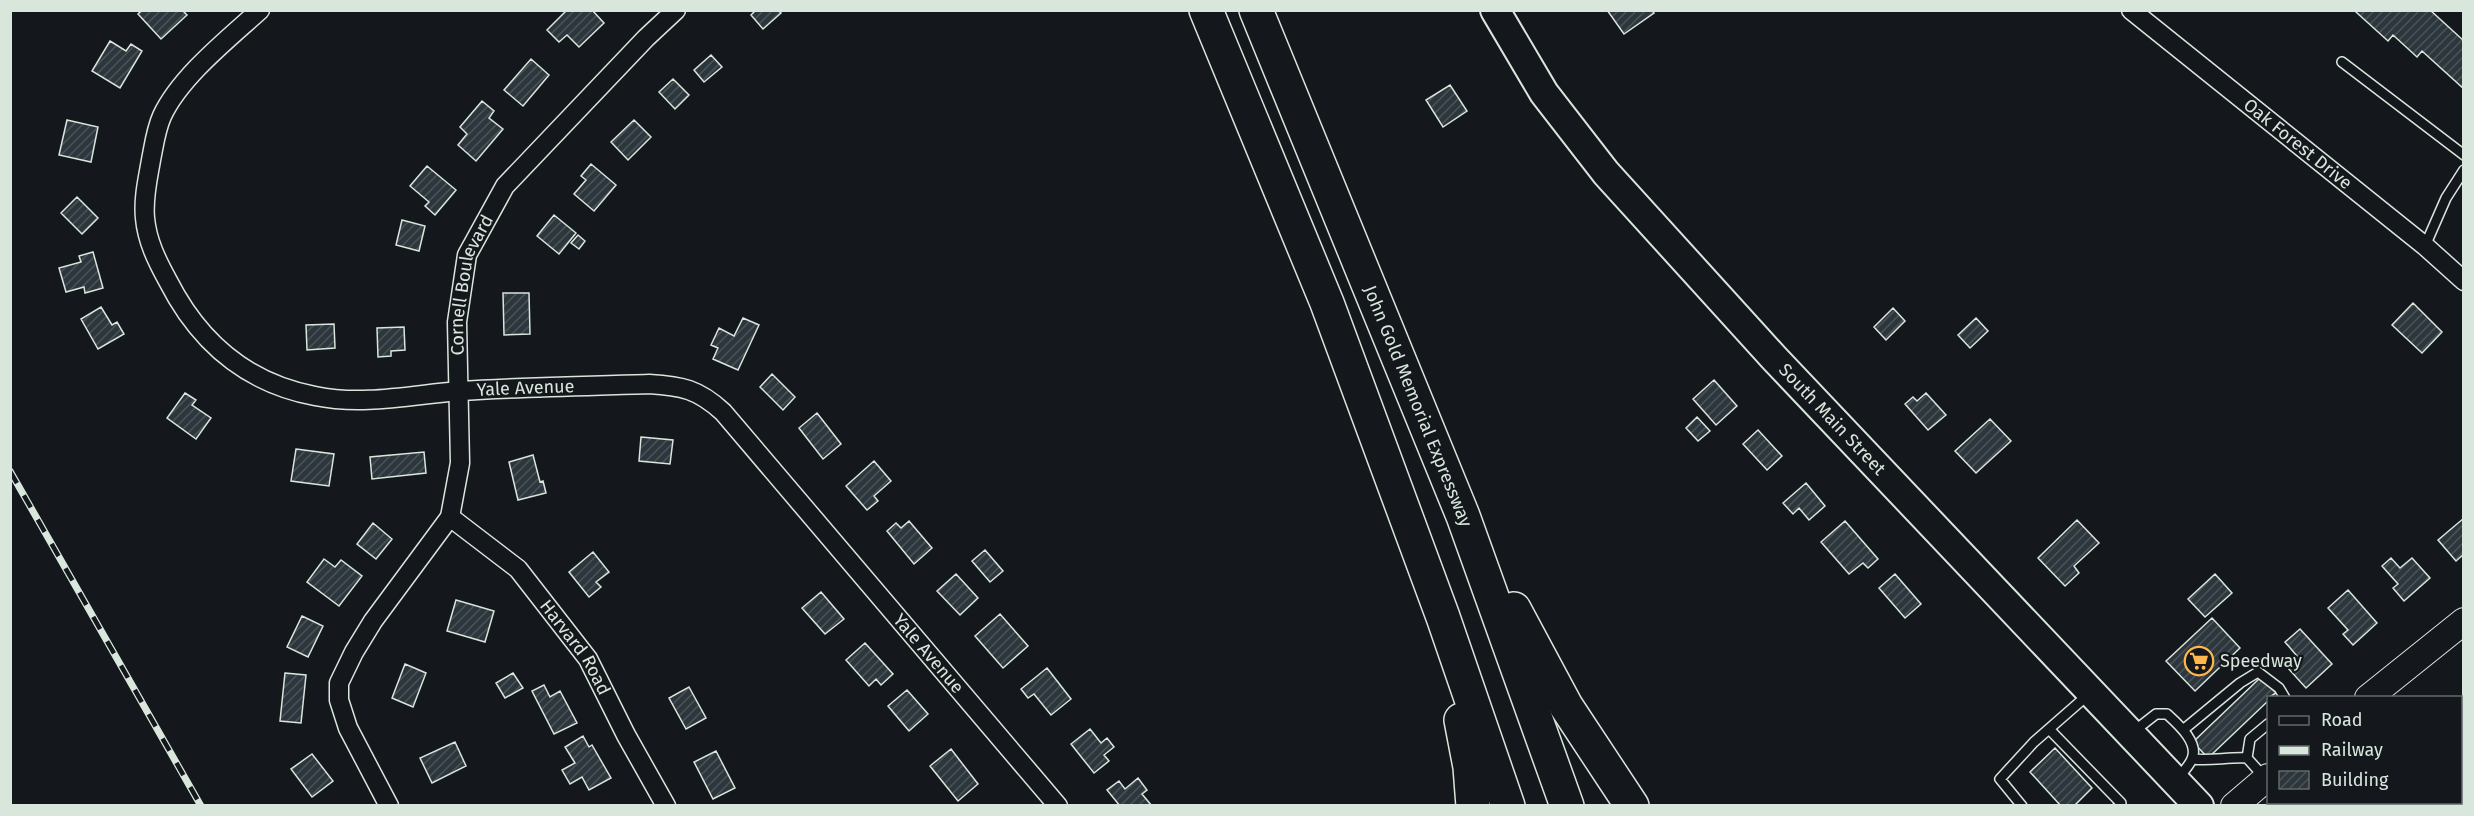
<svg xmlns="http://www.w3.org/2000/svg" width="2474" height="816" font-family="'Fira Sans',sans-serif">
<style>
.building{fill:url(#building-hatch);stroke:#d8e6dc;stroke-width:1.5}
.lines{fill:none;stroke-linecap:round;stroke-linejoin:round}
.lane-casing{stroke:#d8e6dc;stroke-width:12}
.street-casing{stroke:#d8e6dc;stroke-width:21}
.secondary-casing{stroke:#d8e6dc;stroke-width:28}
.primary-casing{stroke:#d8e6dc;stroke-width:32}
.highway-casing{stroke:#d8e6dc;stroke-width:36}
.lane{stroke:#14181c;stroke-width:9}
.street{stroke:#14181c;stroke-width:18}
.secondary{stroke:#14181c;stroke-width:26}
.primary{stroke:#14181c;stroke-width:28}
.highway{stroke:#14181c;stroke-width:33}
.rail-casing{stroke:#d8e6dc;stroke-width:7}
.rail{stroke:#14181c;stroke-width:4.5;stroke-dasharray:14;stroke-linecap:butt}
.labels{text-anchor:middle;stroke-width:4.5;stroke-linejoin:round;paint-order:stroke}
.street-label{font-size:18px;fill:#d8e6dc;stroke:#14181c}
.poi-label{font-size:18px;fill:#d8e6dc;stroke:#14181c;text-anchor:start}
</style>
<defs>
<pattern id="building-hatch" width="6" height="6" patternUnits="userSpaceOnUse" patternTransform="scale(1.5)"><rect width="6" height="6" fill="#2c363c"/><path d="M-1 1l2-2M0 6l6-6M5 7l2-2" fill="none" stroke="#4a5358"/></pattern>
</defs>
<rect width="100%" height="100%" fill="#14181c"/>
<path class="building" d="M142,10H182L187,15L161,39L138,14Z
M567,10H592L604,23L579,47L567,35L559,42L547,30Z
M756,10H778L781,13L763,29L751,15Z
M1607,10H1652L1654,13L1624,34Z
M2358,10H2430L2464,41V89L2422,51L2417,57L2393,35L2388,41L2356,12Z
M110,41L126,51L131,44L142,51L120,88L92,71Z
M711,55L722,67L704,82L694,70Z
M531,59L549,75L523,106L504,90Z
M673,79L689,95L675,109L659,92Z
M1450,85L1467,111L1443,127L1426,100Z
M482,101L494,111L489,118L503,129L476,161L458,145L467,134L460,127Z
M67,120L98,127L91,162L59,155Z
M634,120L651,137L628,160L611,142Z
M591,164L616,185L594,211L574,194L586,180L581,176Z
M427,166L456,190L435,215L425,206L429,202L410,186Z
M77,197L98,218L82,234L61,213Z
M554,215L576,233L559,254L537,236Z
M402,220L425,226L419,251L396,245Z
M578,235L585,241L579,249L571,243Z
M93,252L103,288L85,293L84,287L66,292L59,268L81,262L79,256Z
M503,293H529L530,334L504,335Z
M2413,303L2442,332L2422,353L2392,325Z
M101,307L112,325L117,322L124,334L98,349L81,319Z
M1893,308L1905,321L1886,340L1874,327Z
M743,318L759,325L738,370L713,359L718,348L711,345L719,328L734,336Z
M1976,318L1988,331L1970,348L1958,335Z
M334,324L335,348L307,350L306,325Z
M404,327L405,350L391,351V356L378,357L377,328Z
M772,374L795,397L783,410L760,387Z
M1714,380L1737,406L1716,425L1693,399Z
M185,393L196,400L192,405L211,418L196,439L167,418Z
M1926,393L1946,415L1928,430L1905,404L1913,397L1917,401Z
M817,413L841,444L823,459L799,428Z
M1697,417L1710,431L1698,441L1686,428Z
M1990,419L2011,441L1976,473L1955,451Z
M1758,430L1782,456L1767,470L1743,444Z
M641,437L673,440L670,464L639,461Z
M296,449L334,454L329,486L291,481Z
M424,452L426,473L372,479L370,457Z
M533,455L540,482L543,481L546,493L518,500L509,462Z
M874,461L891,481L874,496L878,501L867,510L846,486Z
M1806,483L1825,506L1809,520L1799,508L1793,514L1783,503Z
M2464,518V554L2456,561L2438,540Z
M2077,520L2099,543L2074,566L2079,573L2065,586L2038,558Z
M909,521L932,548L914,564L887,531L896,523L901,528Z
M1845,521L1878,559L1868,568L1863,563L1849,574L1821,542Z
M373,523L392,539L376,559L357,544Z
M985,550L1003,571L990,582L972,561Z
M593,552L609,572L596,582L601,587L589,597L569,572Z
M2391,558L2400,568L2412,558L2430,578L2404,601L2393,588L2398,584L2382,566Z
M324,559L335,567L341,560L362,576L339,606L307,582Z
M956,574L978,598L960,615L937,591Z
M1895,574L1921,604L1905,618L1879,588Z
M2215,574L2232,593L2205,617L2188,599Z
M2348,590L2377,623L2353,645L2343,634L2348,630L2328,608Z
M821,592L844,619L825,634L802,608Z
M456,600L494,611L485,642L447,631Z
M1000,614L1028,646L1003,668L975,636Z
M302,616L323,626L308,657L287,647Z
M2212,618L2240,648L2195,691L2166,661Z
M2300,629L2332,664L2306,688L2286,666L2297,656L2285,642Z
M865,643L893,674L881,685L876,679L869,686L846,660Z
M405,664L426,673L413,707L392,698Z
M1047,668L1071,699L1051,715L1034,694L1028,698L1021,689Z
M285,673L306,675L301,723L280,721Z
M513,673L523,688L505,698L496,683Z
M2261,677L2276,693L2268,698V701L2208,758L2193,742Z
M544,685L550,697L560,691L577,723L554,734L532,691Z
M689,687L706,718L686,729L669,698Z
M907,690L928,714L909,731L888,706Z
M1090,729L1101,743L1107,738L1114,747L1104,755L1109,761L1094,773L1071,744Z
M583,736L589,747L592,745L611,778L589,790L582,777L570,784L562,770L575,763L565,747Z
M455,742L466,766L432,783L420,758Z
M2055,748L2092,788L2074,806H2061L2030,772Z
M951,749L978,784L958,801L930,766Z
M716,751L735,788L713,799L694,762Z
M312,754L333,781L312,797L291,769Z
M1138,778L1147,790L1142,794L1152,806H1120L1107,790L1119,781L1125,789Z
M2308,802H2336L2333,806H2311Z
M2372,802H2399V806H2372Z"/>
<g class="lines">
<g class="lane-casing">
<path id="lane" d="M2342,62L2464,155
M2425,246L2446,198L2464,170
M2049,729L2121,803L2118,806
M2183,730L2240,683L2258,672L2279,688L2285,698
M2133,732L2156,714H2167C2178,724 2201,744 2191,761C2188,767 2181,774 2177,780
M2193,759C2211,761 2228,757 2247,758
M2265,778L2247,758L2250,739L2268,724
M2355,802V806
M2022,806L2000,779L2034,742L2090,693
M2292,806L2296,802
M2340,806L2344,802"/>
</g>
<g class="street-casing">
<g id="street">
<path id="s1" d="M260,10C228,39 180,77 162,116C156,129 154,145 151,160C148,178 143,198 145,218C147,241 157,261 168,281C199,342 246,383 315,396C363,406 411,395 459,391C522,387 586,386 649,384C682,386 698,389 723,412L1058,806"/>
<path id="s2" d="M2131,10L2425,246L2464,281"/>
<path id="s3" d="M450,517L518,569L588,659L626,735L666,806"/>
<path id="s4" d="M389,806L348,728L339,700V683L354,652L373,621L450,517L460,463L457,322L467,255L505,186L646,38L676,10"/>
</g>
</g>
<g class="secondary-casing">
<path id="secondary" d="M2368,698L2464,621
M2234,806L2268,777"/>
</g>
<g class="primary-casing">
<g id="primary">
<path id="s5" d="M1495,10L1544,93L1606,173L1775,359L2199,806"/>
</g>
</g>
<g class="highway-casing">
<g id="highway">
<path d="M1206,10L1327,303L1443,617L1508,806"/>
<path id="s6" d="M1256,10L1463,516L1567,806"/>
<path d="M1514,609L1566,706L1632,806"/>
<path d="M1461,720L1470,767L1473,806"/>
</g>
</g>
<use href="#lane" class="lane"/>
<use href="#street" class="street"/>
<use href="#secondary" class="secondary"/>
<use href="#primary" class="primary"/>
<use href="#highway" class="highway"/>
<g class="rail-casing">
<path id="rail" d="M10,471L201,806"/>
</g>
<use href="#rail" class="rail"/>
</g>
<defs>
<g id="supermarket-ring" transform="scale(1.5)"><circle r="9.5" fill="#14181c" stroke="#ffb74d" stroke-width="1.5"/><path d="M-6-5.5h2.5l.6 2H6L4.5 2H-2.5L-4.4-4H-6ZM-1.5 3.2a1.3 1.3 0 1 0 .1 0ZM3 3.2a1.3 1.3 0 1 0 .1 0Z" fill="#ffb74d"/></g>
</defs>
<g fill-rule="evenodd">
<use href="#supermarket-ring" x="2199" y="661"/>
</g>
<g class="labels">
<g class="street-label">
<text dy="6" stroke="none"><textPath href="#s2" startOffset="214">Oak Forest Drive</textPath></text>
<text dy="6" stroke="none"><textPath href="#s4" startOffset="570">Cornell Boulevard</textPath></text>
<text dy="6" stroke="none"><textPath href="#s1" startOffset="722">Yale Avenue</textPath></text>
<text dy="6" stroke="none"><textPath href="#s6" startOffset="428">John Gold Memorial Expressway</textPath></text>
<text dy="6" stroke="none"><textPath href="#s5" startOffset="532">South Main Street</textPath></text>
<text dy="6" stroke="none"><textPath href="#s3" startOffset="183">Harvard Road</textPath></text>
<text dy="6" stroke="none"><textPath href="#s1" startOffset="1244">Yale Avenue</textPath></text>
</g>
<g class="poi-label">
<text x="2220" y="667">Speedway</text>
</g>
</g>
<rect width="2474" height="816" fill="none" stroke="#d8e6dc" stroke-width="24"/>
<rect x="2267" y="696" width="195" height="108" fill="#14181c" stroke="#626a69" stroke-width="1.5"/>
<rect x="2279" y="716" width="30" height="9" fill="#14181c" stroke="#626a69" stroke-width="1.5"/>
<text x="2321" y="726" font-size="18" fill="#d8e6dc">Road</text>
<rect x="2279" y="746" width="30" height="9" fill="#d8e6dc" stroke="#626a69" stroke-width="1.5"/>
<text x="2321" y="756" font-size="18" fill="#d8e6dc">Railway</text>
<rect x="2279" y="771" width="30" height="18" fill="url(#building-hatch)" stroke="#626a69" stroke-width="1.5"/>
<text x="2321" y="786" font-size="18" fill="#d8e6dc">Building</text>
</svg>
